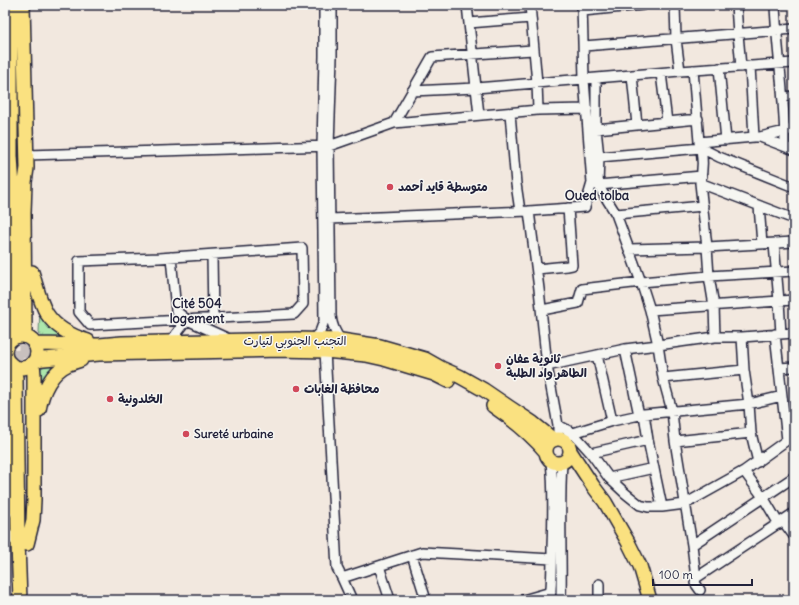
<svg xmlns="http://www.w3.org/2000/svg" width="799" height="605" font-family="Delius,'Playpen Sans Arabic',sans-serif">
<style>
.grass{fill:url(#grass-tufts);stroke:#678474}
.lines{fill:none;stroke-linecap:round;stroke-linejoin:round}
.highway-tunnel{stroke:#c8c0be;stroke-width:13;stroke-dasharray:13 6;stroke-linecap:butt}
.minor-casing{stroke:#22223b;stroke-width:12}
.highway-casing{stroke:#22223b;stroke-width:16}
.minor{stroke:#f6f6f2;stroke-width:9}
.highway{stroke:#fae180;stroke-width:13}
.poi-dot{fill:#d1495b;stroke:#f6f6f2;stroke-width:1.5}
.labels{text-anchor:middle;stroke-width:3;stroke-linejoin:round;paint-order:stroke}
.poi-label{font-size:12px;font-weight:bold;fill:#22223b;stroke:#f6f6f2;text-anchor:start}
.street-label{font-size:12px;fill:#22223b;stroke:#f6f6f2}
.neighbourhood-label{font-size:13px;font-weight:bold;fill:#22223b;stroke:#f6f6f2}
</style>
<defs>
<pattern id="grass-tufts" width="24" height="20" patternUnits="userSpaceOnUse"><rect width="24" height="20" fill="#ace7ac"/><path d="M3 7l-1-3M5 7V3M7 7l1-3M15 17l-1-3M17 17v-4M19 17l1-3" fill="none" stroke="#94c695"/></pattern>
</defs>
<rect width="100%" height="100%" fill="#f2e8df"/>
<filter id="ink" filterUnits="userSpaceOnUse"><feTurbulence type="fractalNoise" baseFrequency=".025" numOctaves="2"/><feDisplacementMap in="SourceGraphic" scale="8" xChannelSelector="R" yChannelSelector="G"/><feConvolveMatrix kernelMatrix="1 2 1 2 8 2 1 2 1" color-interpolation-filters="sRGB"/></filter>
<g filter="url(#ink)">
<path class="grass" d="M40,307L71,341L42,339L39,333Z
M61,363L39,388C39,365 37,367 61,363Z"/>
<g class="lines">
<path class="highway-tunnel" d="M15,331L16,377
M25,377V331"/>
<g class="minor-casing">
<path id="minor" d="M332,5V57L329,146L331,316C332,325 335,333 341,340
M467,5L479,115
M530,5L537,83L538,110
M675,5L676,39L680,71
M736,5L738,34L741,67
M775,5C777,52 785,99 785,146
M583,11L643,5
M469,23L531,18
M584,46L794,29
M750,66L754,137
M719,68L726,140
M693,70L699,142C703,154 703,170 700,183L707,247L709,276L714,306L715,337
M661,73L667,122
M632,75L637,125
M596,78V129L599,157L598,185L616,214L641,282L650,310L658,345L663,378L672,411L675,441L692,545L696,578L695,583L700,590
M412,91L476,88L680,71L794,63
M783,97L794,96
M510,113L516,184L520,211
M394,123L432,57L533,50
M591,128L596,129L698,119
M760,137L794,150
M699,142L754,137H760L794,129
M594,154L599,157L701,148L719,157L794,187
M27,155L329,146L394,123L538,110L587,109
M700,183L794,219
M594,184L598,185L702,176
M759,206L762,244
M616,214L703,206
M330,219L529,211
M774,244L779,301L781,334
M302,248L303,304L294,314L90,325L79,312V261L159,258Z
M629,249L707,247L794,242
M212,255L213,318
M171,257L176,311L187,320L229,339
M537,269L567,266L572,265L568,208
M542,310L578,303L582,289L641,282L709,276L794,271
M650,310L794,300
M775,334L787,440
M742,337L744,370L749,404L751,433L758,462
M312,340L320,332L324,321L322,147L324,56V5
M170,342L187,320
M625,349L639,415
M325,351L337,568L342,578L352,600
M597,355L612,421
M547,366L625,349L658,345L715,337H742L794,333
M779,368L794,367
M663,378L744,370
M644,414L648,440L662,507
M558,425L573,433L591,453L609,478L625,493L640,505L648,507H662L685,504L744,471L787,440L794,437
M558,439V425L547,366L539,289L529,211L585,207L592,183L584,79L582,5
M562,440L573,433L612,421L644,414L749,404L782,396
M675,441L751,433
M591,453L648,440
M744,471L763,497L779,524
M609,478L654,468
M5,516L9,510V501
M783,521L794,536
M5,532L18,544
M692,545L794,477
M412,555L426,600
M379,566L390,600
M342,578L422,552L552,559
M696,578L794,513
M523,600L551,592
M550,600C552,583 552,565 552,548C553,519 554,490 551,461
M561,600C562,554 559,508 562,463
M599,600V584"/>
</g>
<g class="highway-casing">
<path id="highway" d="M11,5V156L14,205L15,331
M23,5L27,168L25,182L24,213L25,331
M32,272C36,284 40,303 47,314C56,328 72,336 88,341
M7,320L9,342
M5 352a16 16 0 1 1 32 0a16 16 0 1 1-32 0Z
M34,344L99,345L122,343L297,339L341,340L380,346L425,359L441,368L459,376L484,390L509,407L533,423L554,440
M35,360L44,359L99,354L279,350L325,351L366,355L384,359L434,374L448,381
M10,363L8,372V428L6,462L11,507
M16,377L18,544L20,600
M493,406C512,419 531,434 546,452
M39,410C42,392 51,372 69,364C73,363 77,361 81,360
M546 451a12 12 0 1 1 24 0a12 12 0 1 1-24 0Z
M570,451L593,486L605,502L628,542L640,566L650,600
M27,544L33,520L34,500V375L33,363"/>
</g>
<use href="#minor" class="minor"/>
<use href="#highway" class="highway"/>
</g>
</g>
<g class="poi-dot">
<circle cx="390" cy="187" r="4"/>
<circle cx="498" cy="366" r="4"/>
<circle cx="296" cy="389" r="4"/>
<circle cx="110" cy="399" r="4"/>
<circle cx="186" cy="434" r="4"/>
</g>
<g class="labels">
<g class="poi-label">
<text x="398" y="191">متوسطة قايد أحمد</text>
<text x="506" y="363">ثانوية عفان<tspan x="506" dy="14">الطاهر واد الطلبة</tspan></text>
<text x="304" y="393">محافظة الغابات</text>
<text x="118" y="403">الخلدونية</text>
<text x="194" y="438">Sureté urbaine</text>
</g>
<g class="street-label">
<text x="295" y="345">التجنب الجنوبي لتيارت</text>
</g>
<g class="neighbourhood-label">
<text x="597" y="200">Oued tolba</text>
<text x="197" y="308">Cité 504<tspan x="197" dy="15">logement</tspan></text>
</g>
</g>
<rect width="799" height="605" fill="none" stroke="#f6f6f2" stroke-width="20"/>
<rect x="10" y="10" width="779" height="585" fill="none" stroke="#22223b" stroke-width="1.5" filter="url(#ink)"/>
<path d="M653 579v6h99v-6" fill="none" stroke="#22223b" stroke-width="2"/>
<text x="659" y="579" font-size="12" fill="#22223b" stroke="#f6f6f2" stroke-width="3" paint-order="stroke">100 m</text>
</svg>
